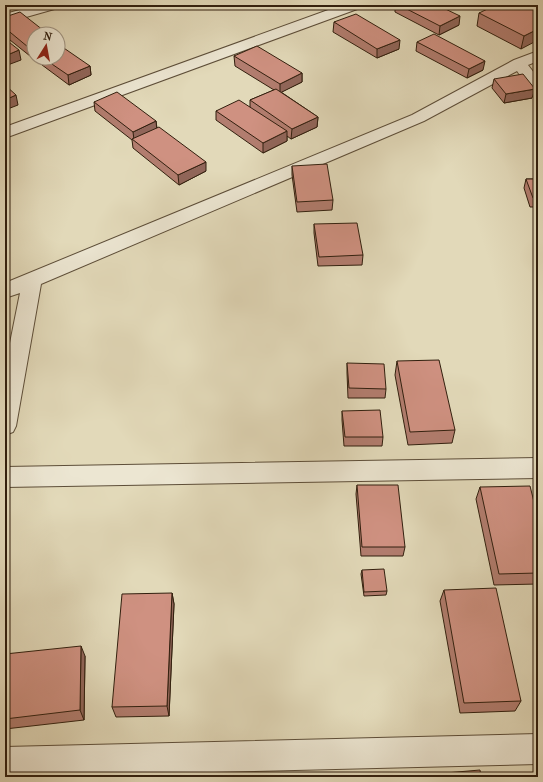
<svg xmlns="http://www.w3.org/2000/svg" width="543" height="782" font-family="'IM FELL French Canon',serif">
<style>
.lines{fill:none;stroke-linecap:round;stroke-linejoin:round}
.street-casing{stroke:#5d4e39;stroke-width:2}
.street{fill:#ece6d2;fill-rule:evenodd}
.wall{fill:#b27d6f;stroke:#311f0e}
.shaded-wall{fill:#91665a;stroke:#311f0e}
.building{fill:#cf9181;stroke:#311f0e}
</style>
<rect width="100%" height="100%" fill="#e2d9b9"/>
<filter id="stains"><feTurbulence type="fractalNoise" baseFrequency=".005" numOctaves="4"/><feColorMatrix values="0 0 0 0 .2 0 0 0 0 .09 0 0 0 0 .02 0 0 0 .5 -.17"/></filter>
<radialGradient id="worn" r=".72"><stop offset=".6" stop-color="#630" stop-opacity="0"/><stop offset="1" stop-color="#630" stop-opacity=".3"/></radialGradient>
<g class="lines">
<g class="street-casing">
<path id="street" d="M38,5H60L58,8L5,23V14Z
M342,5H362L360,8L5,138V127Z
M538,51V61L528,65L538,78V94L532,92L517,71L424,121L41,284L16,426L13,432L5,435V368L20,293L5,298V283L412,115L514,60Z
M538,458V478L5,487V467Z
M538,734V764L5,777V747Z"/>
</g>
<use href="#street" class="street"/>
</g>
<path class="wall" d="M395,5H437L459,25L439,35L395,12Z
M538,5L521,49L477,26L479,13Z
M5,17L34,34V58H58L90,66L91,75L69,85L34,59L33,55L30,56L5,36Z
M334,22L399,49L377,58L333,32Z
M417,42L483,70L467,78L416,51Z
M234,56L302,73V82L281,92L318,117L317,127L291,139L287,136V141L263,153L216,120V111L250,107V100L274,90L235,66Z
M494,79L532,98L504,103L492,88Z
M94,102L156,121L157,128L206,171L179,185L133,148L132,140L95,111Z
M292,166L333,200L332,210L297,212L292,175Z
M526,179H538V207H530L524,188Z
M314,224L363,255L362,265L318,266L314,233Z
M397,361L455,430L452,443L408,445L395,375Z
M347,363L386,389L385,398H348L347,373Z
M342,411L383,437L382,446H344L342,420Z
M357,485L405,547L403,556H361L356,494Z
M480,487L538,518V584L494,585L476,499Z
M362,570L387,591L386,595L364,596L361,574Z
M444,590L521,701L515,711L460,713L440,601Z
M172,593L174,604L169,716L116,717L112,707Z
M5,654L85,656L84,720L5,729Z"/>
<path class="shaded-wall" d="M460,16L459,25L439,35L440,26Z
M538,29V40L521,49L524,36Z
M400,40L399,49L377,58V49Z
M34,45V51L32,50L33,55L30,56L28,47Z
M19,50L21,60L5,66V56Z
M485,61L483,70L467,78L469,69Z
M90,66L91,75L69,85L68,75Z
M302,73V82L280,93V84Z
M535,89L532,98L504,103L506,94Z
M16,95L18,105L5,110V100Z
M318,117L317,127L291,139L292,129Z
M156,121L157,131L134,140L133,132Z
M287,131V141L263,153V143Z
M206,162V171L179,185L178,175Z
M172,593L174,604L169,716L167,706Z
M81,646L85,656L84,720L80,710Z"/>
<path class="building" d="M399,5H437L460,16L440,26Z
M496,5H538V29L524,36L479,13Z
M20,12L48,34H34V45L28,47L5,28V17Z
M356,14L400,40L377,49L334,22Z
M434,34L485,61L469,69L417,42Z
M5,39L19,50L5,56Z
M58,44L90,66L68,75L43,58H58Z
M257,46L302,73L280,84L234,56Z
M523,74L535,89L506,94L494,79Z
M5,85L16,95L5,100Z
M276,89L318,117L292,129L250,100Z
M117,92L156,121L133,132L94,102Z
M239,100L287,131L263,143L216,111Z
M159,127L206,162L178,175L132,139Z
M327,164L333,200L297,202L292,166Z
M526,179H538V197L533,198Z
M357,223L363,255L319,257L314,224Z
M439,360L455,430L410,432L397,361Z
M347,363L384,364L386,389L349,388Z
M380,410L383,437H345L342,411Z
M357,485H398L405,547H362Z
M530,486L538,518V573L499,574L480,487Z
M384,569L387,591L364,592L362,570Z
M496,588L521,701L464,703L444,590Z
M172,593L167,706L112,707L122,594Z
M81,646L80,710L5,719V654Z
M480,770L481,777H411V776Z"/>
<rect width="543" height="782" fill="none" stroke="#e2d9b9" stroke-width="20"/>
<rect x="6" y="6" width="531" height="770" fill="none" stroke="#311f0e" stroke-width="2"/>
<rect x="10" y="10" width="523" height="762" fill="none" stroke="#311f0e"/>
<g transform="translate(46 46) rotate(11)"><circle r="19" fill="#ece6d2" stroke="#a19684"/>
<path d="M0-3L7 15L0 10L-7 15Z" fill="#8f2418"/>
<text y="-6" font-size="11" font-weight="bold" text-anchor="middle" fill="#311f0e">N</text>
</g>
<rect width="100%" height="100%" filter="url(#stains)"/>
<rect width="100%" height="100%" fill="url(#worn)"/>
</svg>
